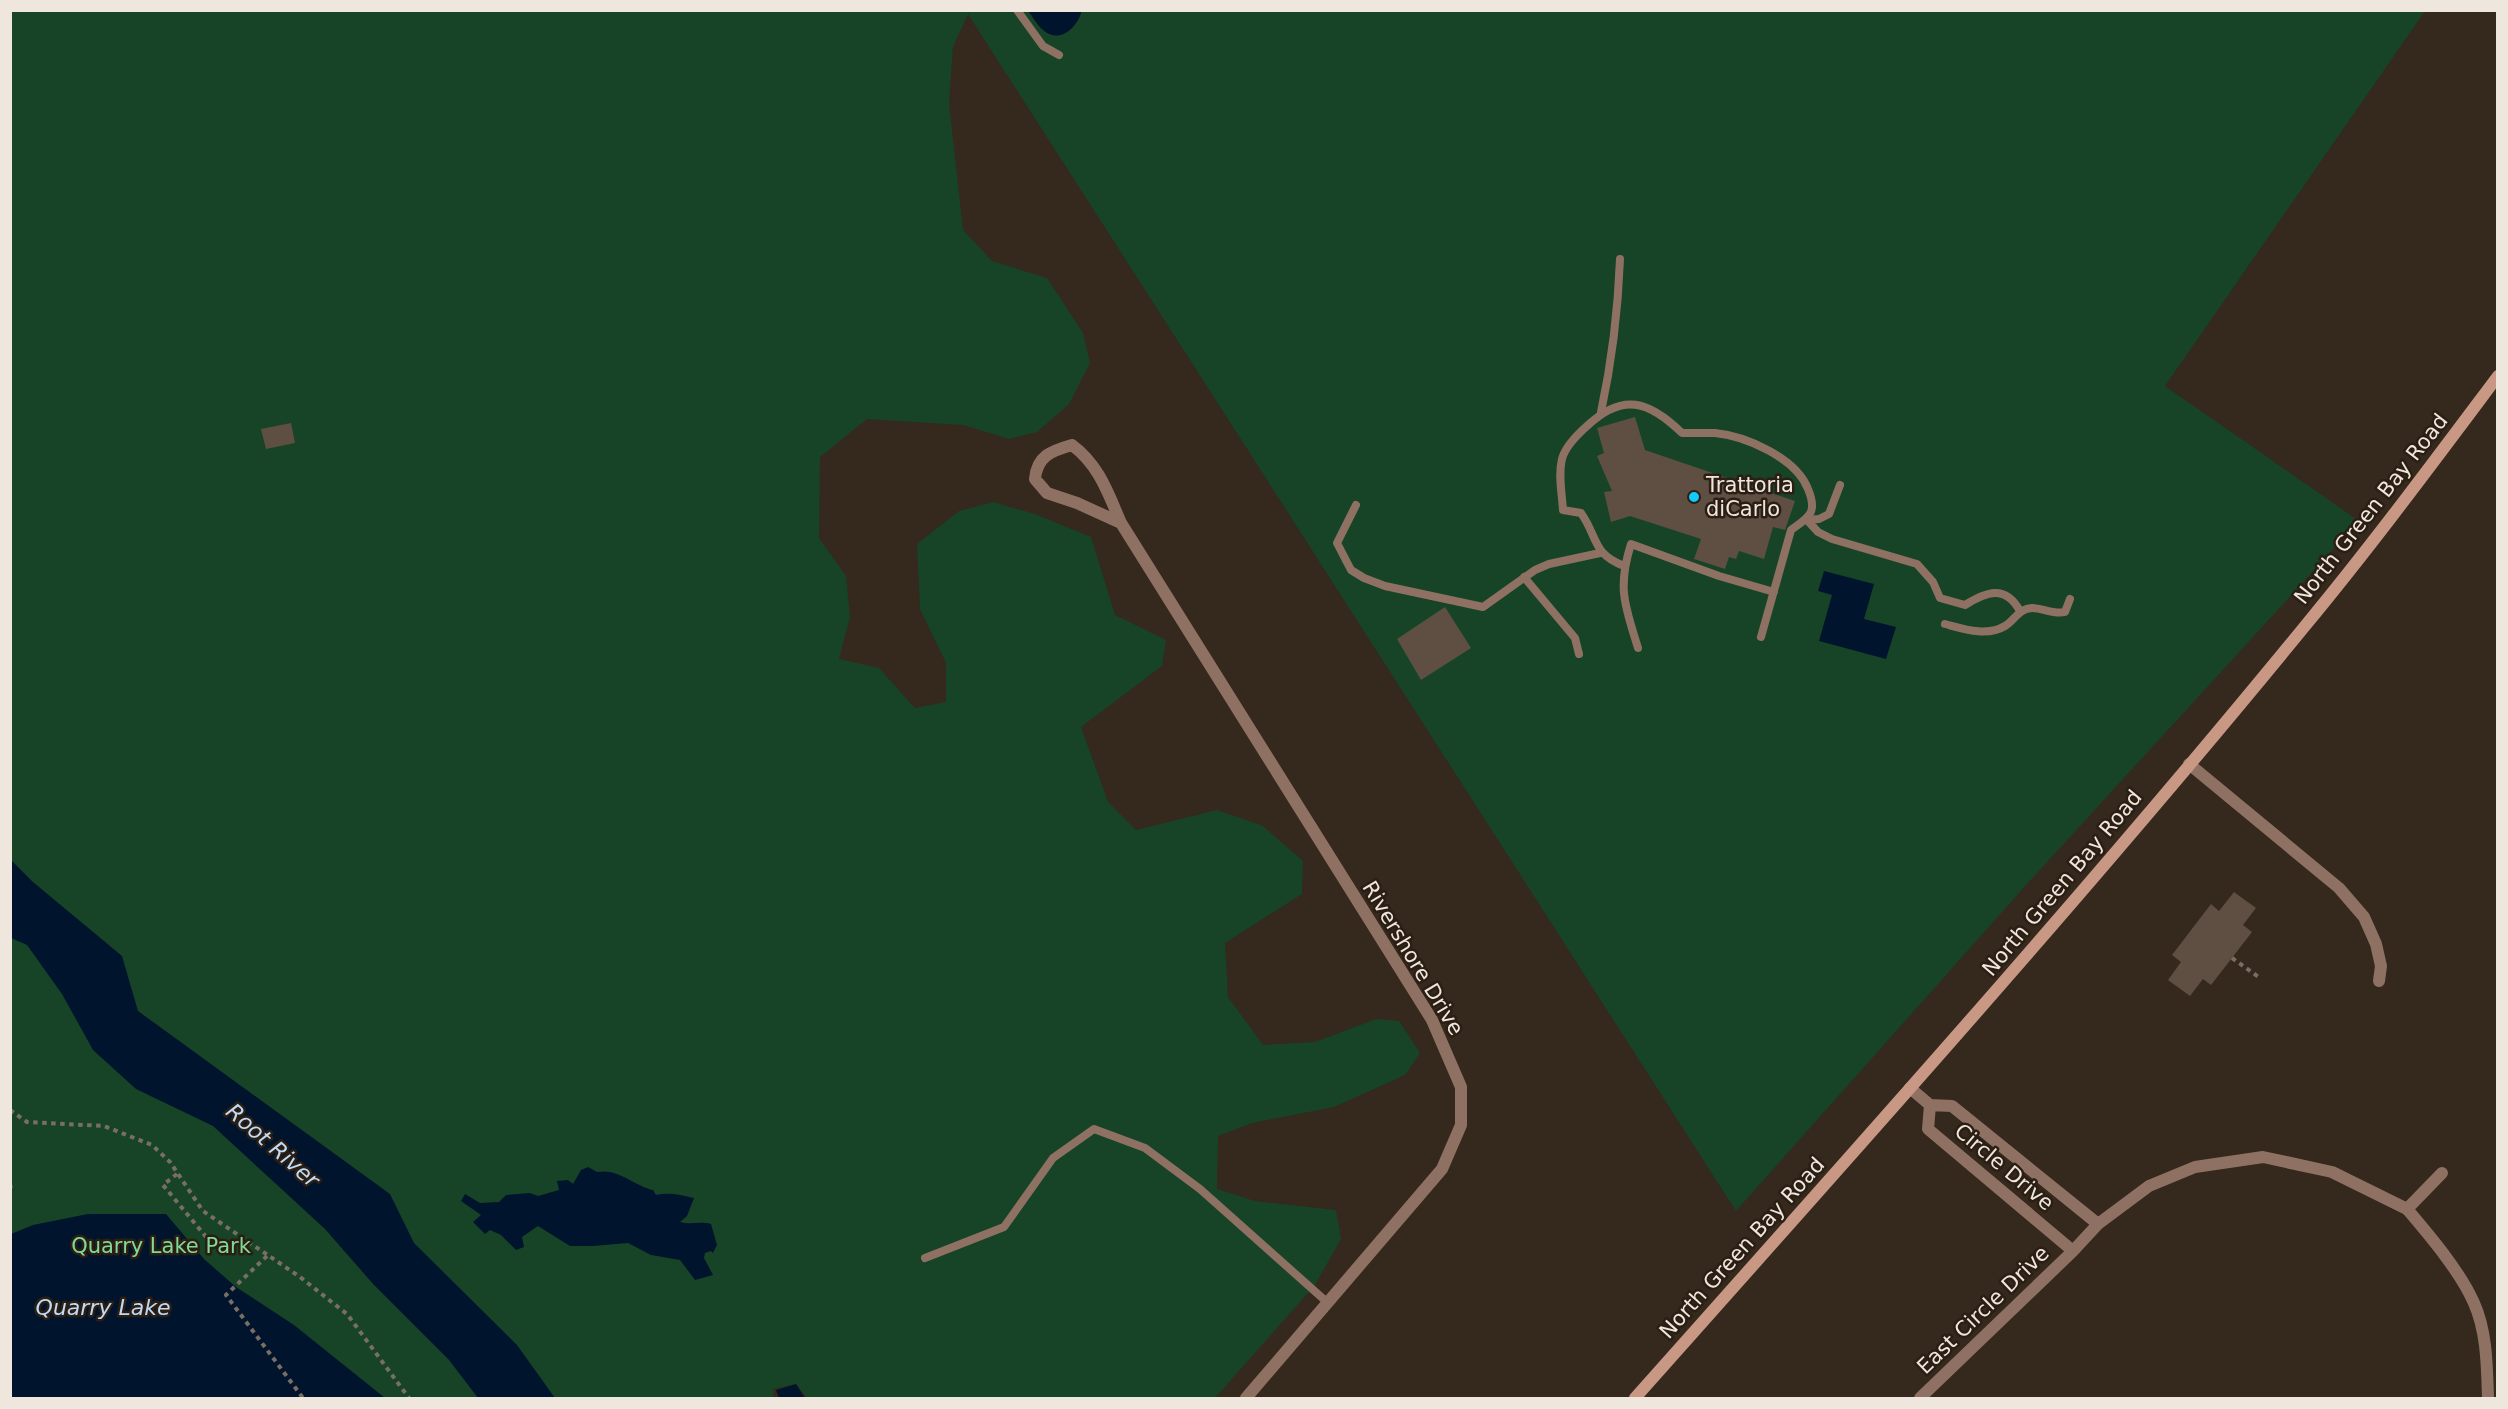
<svg xmlns="http://www.w3.org/2000/svg" width="2508" height="1409" font-family="'DejaVu Sans',sans-serif">
<style>
.green{fill:#174426}
.water{fill:#00152d}
.building{fill:#5e4f42}
.lines{fill:none;stroke-linecap:round;stroke-linejoin:round}
.path{stroke:#7a6e64;stroke-width:4;stroke-dasharray:4.5 4.5;stroke-linecap:butt}
.lane{stroke:#8f7164;stroke-width:8}
.street{stroke:#8f7164;stroke-width:12}
.secondary{stroke:#c89884;stroke-width:12}
.poi-dot{fill:#12cafb;stroke:#2b1e12;stroke-width:2}
.labels{text-anchor:middle;stroke-width:5;stroke-linejoin:round;paint-order:stroke}
.poi-label{font-size:21px;fill:#efe6de;stroke:#2b1e12;text-anchor:start}
.street-label{font-size:21px;fill:#efe6de;stroke:#2b1e12}
.park-label{font-size:21px;fill:#80d998;stroke:#2b1e12}
.water-label{font-size:22px;font-style:italic;fill:#bfdbf8;stroke:#2b1e12}
</style>
<rect width="100%" height="100%" fill="#35281c"/>
<path class="green" d="M10,11H2425L2165,386L2359,521L2027,884L1736,1211L968,14L953,47L949,103L963,230L992,261L1047,278L1083,333L1090,363L1069,404L1037,432L1009,439L963,425L867,419L820,457L819,538L846,576L850,617L839,659L879,668L915,708L946,702V663L920,609L917,544L959,511L993,502L1035,514L1091,537L1115,615L1166,640L1162,666L1081,727L1108,802L1136,830L1217,810L1263,826L1303,861L1302,894L1225,943L1228,997L1263,1045L1315,1042L1376,1019L1399,1021L1420,1053L1405,1075L1334,1107L1252,1123L1218,1136L1217,1189L1255,1201L1336,1210L1341,1239L1315,1285L1215,1398H807L796,1384L773,1389L774,1398H11Z"/>
<path class="water" d="M1082,10C1078,27 1060,45 1043,30C1037,25 1033,17 1028,11Z
M1824,571L1874,584L1864,619L1896,627L1886,659L1819,641L1832,595L1818,591Z
M10,859L33,882L122,956L138,1011L390,1194L414,1243L517,1345L555,1398H478L449,1360L374,1285L325,1229L213,1126L136,1089L93,1050L62,994L27,945L11,938Z
M588,1167L597,1172C618,1168 633,1185 653,1190L656,1195C668,1192 681,1195 694,1198L687,1216L680,1222C690,1225 700,1221 711,1224L717,1245L713,1253L711,1251L705,1253L704,1258L713,1275L695,1280L680,1260L651,1255L628,1243L593,1246H570L538,1226L522,1237L524,1247L516,1250L501,1235L490,1230L485,1234L473,1222L481,1215L461,1201L465,1194L480,1203L499,1202L506,1195L530,1193L538,1196L559,1190L557,1181L568,1180L573,1184L581,1170Z
M88,1214H166L204,1259L236,1287L294,1325L385,1398H11V1234L33,1225Z
M796,1384L805,1398H779L776,1390Z"/>
<path class="building" d="M1635,417L1645,450L1795,501L1785,530L1773,527L1764,559L1739,551L1736,559L1729,557L1725,569L1694,559L1701,539L1630,516L1611,522L1604,492L1612,491L1597,456L1604,453L1597,428Z
M291,423L295,443L266,449L261,429Z
M1445,607L1471,648L1421,680L1397,639Z
M2234,892L2256,908L2243,925L2252,932L2211,985L2203,979L2190,996L2168,980L2181,962L2172,955L2211,904L2219,911Z"/>
<g class="lines">
<path class="path" d="M2232,958L2260,978
M10,1110L27,1122L104,1126L152,1145L170,1162L203,1211L300,1277L347,1314L409,1398
M177,1174L163,1185L207,1238
M10,1184L11,1189
M267,1256L226,1295L303,1398"/>
<path class="lane" d="M1017,10L1043,46L1059,55
M1601,412C1612,361 1618,310 1620,259
M1356,505L1337,543L1351,570L1364,578L1385,586L1483,607L1535,570L1549,564L1600,553
M1807,520L1818,532L1832,539L1917,564L1933,582L1940,598L1965,605C1986,592 2005,584 2020,611
M1807,520L1819,519L1829,514L1840,485
M1624,566C1592,554 1598,537 1581,513L1563,510C1562,494 1558,475 1562,459C1565,447 1578,434 1587,426C1623,392 1649,401 1682,433C1693,433 1704,433 1715,433C1746,436 1796,458 1808,489C1818,513 1809,517 1791,530L1761,637
M1524,577L1575,638L1579,654
M1945,624C1964,629 1987,637 2005,626C2016,619 2018,609 2032,608C2043,608 2054,615 2065,612L2070,599
M1638,648C1625,606 1617,588 1631,544L1719,576L1774,592
M925,1258L1004,1227L1053,1158L1094,1129L1145,1148L1200,1189L1328,1303"/>
<path class="street" d="M1121,523L1077,503L1047,493L1035,479C1037,456 1051,451 1072,445C1099,465 1108,493 1121,523L1432,1020L1461,1087V1125L1442,1169L1246,1398
M2189,764L2339,888L2364,917L2376,944L2381,966L2379,981
M1910,1088L1930,1105L1952,1106L2098,1224
M1930,1105L1928,1129L2073,1251
M2407,1209C2429,1235 2460,1271 2474,1303C2487,1332 2487,1367 2488,1398
M2407,1209L2442,1173
M1920,1398L2073,1251L2098,1224L2149,1186L2195,1167L2263,1157L2332,1172L2407,1209"/>
<path class="secondary" d="M1635,1398C1861,1144 2089,890 2305,626C2372,545 2435,460 2498,376"/>
</g>
<circle class="poi-dot" cx="1694" cy="497" r="6"/>
<g class="labels">
<g class="poi-label">
<text x="1706" y="492">Trattoria<tspan x="1706" dy="24">diCarlo</tspan></text>
</g>
<g class="street-label">
<text transform="translate(2371 509) rotate(-52)" y="7">North Green Bay Road</text>
<text transform="translate(2062 883) rotate(-50)" y="7">North Green Bay Road</text>
<text transform="translate(1413 958) rotate(59)" y="7">Rivershore Drive</text>
<text transform="translate(2004 1167) rotate(40)" y="7">Circle Drive</text>
<text transform="translate(1742 1248) rotate(-48)" y="7">North Green Bay Road</text>
<text transform="translate(1983 1310) rotate(-44)" y="7">East Circle Drive</text>
</g>
<g class="park-label">
<text x="161" y="1253">Quarry Lake Park</text>
</g>
<g class="water-label">
<text transform="translate(273 1145) rotate(41)" y="8">Root River</text>
<text x="103" y="1315">Quarry Lake</text>
</g>
</g>
<rect width="2508" height="1409" fill="none" stroke="#efe6de" stroke-width="24"/>
</svg>
